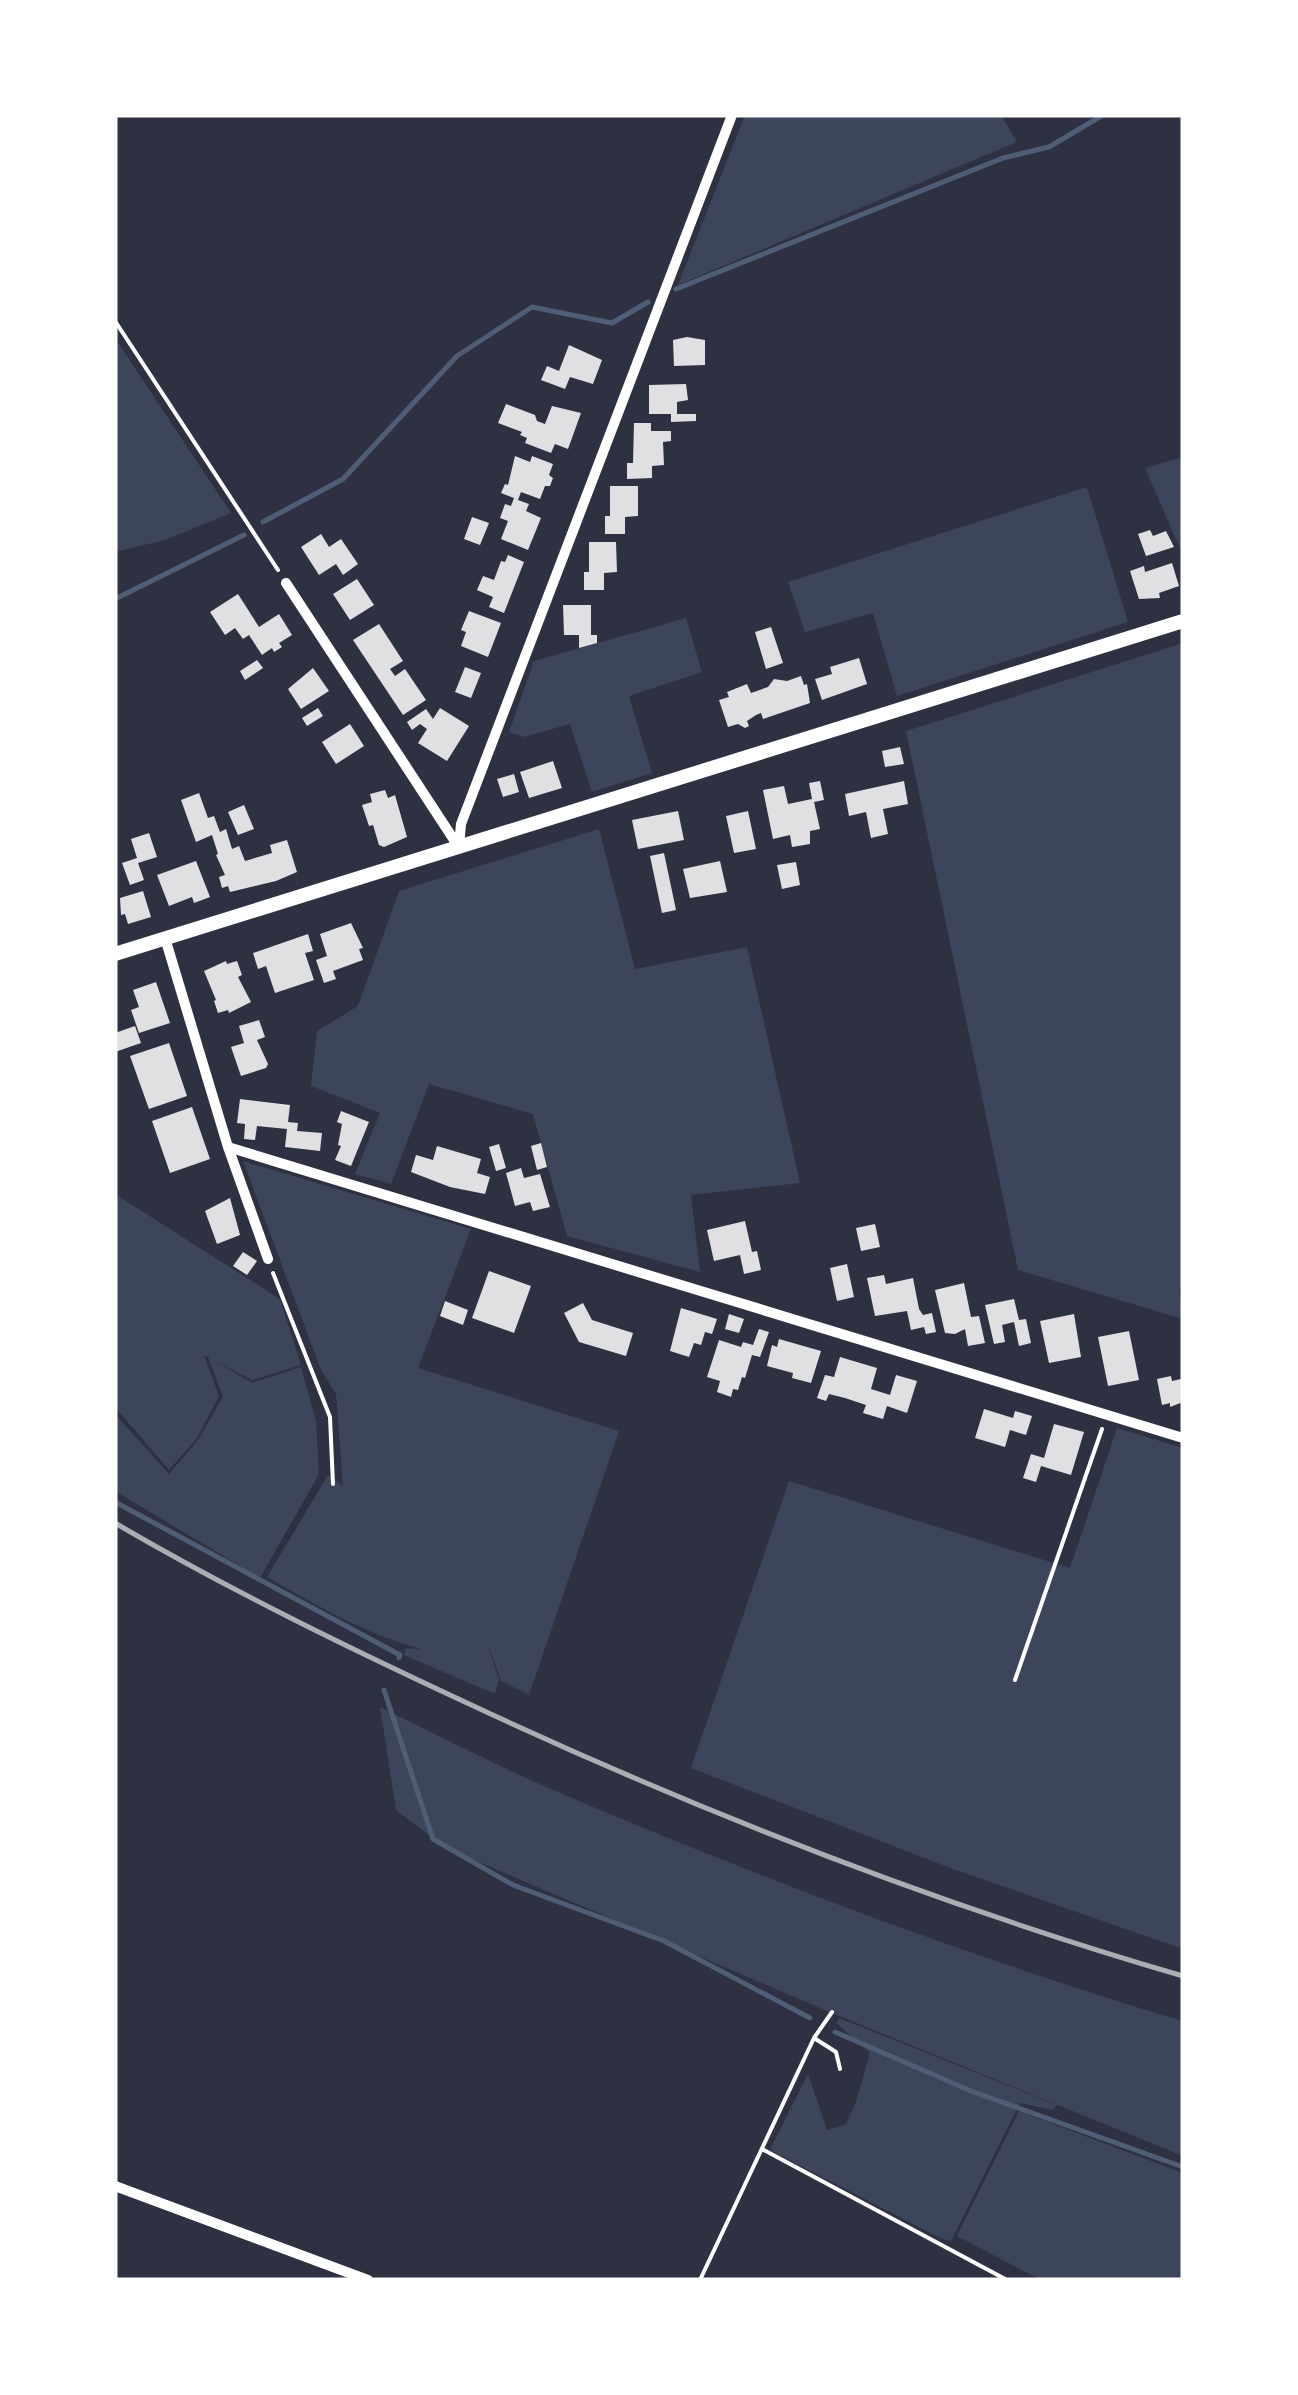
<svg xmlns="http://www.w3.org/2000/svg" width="1298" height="2395" font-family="'Public Sans',sans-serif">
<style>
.green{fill:#3c4559}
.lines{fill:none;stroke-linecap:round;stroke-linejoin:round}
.stream{stroke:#4f5d75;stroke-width:5}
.building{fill:#e0e0e3}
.path{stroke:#fff;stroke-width:4}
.minor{stroke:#fff;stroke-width:10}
.tertiary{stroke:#fff;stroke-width:14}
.rail{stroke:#abadb3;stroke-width:5}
</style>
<rect width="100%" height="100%" fill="#2d3142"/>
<path class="green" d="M745,115H1001L1017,142L678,285Z
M115,338L231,513L165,540L115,552Z
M1183,457V555L1145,468Z
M1087,487L1128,622L897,696L873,613L805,632L788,582Z
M686,618L702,672L629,696L652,773L592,792L570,724L524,737L509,732L534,661Z
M1183,643V1288H1179L1183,1319L1018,1270L906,731Z
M599,829L635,969L747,947L800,1183L691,1195L700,1272L567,1236L533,1114L429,1084L391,1184L355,1174L380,1113L311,1086L317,1031L358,1006L399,891Z
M243,1161L471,1229L418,1368L619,1431L529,1695L501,1681L486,1639L499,1680L495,1694L404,1655L406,1648L425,1650C369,1636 318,1606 267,1577L328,1475L343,1486L336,1394L321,1370Z
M115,1194L280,1299L301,1365L252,1380L215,1361L252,1383L301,1367L316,1421L319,1474L260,1578L115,1491V1414L169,1474L198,1440L223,1397L208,1357L204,1355L219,1396L197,1438L169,1470L115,1407Z
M1117,1428L1183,1448V1949L953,1869L691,1768L789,1481L1070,1568Z
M380,1707C446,1739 511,1773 579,1801C776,1884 978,1960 1183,2021V2156L827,2011L444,1847L396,1810Z
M839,2018L1057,2105L1053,2110L1020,2103L951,2241L940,2238L770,2150L808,2074L827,2130L846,2124L856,2102L870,2053L836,2023Z
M1019,2111L1183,2173V2280H1041L957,2236Z"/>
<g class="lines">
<path class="stream" d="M676,289L1003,158L1049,147L1103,115
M263,522L343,479L457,356L532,307L612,323L648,302
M115,599L244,535
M115,1502L400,1655L399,1658
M384,1690L433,1839L513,1885L664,1941L810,2018
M835,2032L971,2091L1183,2167"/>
</g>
<path class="building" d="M687,337L705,340V365L674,366L673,340Z
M569,345L602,360L593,384L570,377L565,389L541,380L547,366L559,371Z
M686,384L688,400L677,402V414H696V421L671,422V414H649V385Z
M506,404L535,415L537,421L545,424L552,406L581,413L568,449L555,444L551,453L525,443L527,438L520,435L522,432L498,423Z
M634,423H651V431H671V441L663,442L664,465L652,466V478L627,479V463H633Z
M515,456L530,462L532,456L553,464L549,475L553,478L550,486H545L540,499L521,492L518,500L529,504L526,511L541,518L528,550L501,539L508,521L500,518L505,504L511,506L514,498L501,493L505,484L508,485Z
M610,486H638V516L625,517V534H605V516H610Z
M472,517L489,523L480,545L464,539Z
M1150,530L1153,536L1166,531L1174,547L1146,556L1138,534Z
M321,534L329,547L341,539L358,564L343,575L336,564L319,575L301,547Z
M589,542H616L617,572L604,573V590H584V572H589Z
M508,555L524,562L504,613L489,607L493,597L477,590L483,576L494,580L501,561L505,562Z
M1172,563L1179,586L1159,593L1160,598L1139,599L1130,571L1144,566L1145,572Z
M357,579L374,605L350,620L333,594Z
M238,594L259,627L279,614L292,635L279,643L282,647L274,652L272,648L262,655L249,635L243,639L235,628L225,635L210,612Z
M563,605H591V635H597V643L579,648V635H564Z
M469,611L501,623L488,657L461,646L466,632L461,630Z
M379,624L403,661L390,669L395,676L405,669L426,700L403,715L353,640Z
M771,627L783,663L766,669L755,632Z
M859,658L867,684L822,700L815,679L832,674L830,667Z
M257,660L263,668L245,680L240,671Z
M465,667L481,673L471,698L455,692Z
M313,668L329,691L301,709L288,689Z
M801,676L804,685L807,684L810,703L763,719L761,713L756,715L747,721L749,726L745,728L738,724L728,727L719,700L729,697L727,692L747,684L751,693L768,687L774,679L787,681Z
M318,708L323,716L307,726L302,718Z
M440,708L469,726L447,761L418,743L427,729L420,724L412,730L407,722L426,709L433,719Z
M350,724L364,746L336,764L322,742Z
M900,747L904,764L885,767L882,751Z
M553,761L562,788L529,798L520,772Z
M514,774L519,792L503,797L497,779Z
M820,781L824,800L814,802L820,829L810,831V844L792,847L790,835L773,839L763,790L784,786L788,804L812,799L809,783Z
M904,781L908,804L883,809L888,834L871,838L866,812L849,816L845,794Z
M385,790L388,798L395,795L407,837L384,847L379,845L373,825L369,826L362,805L372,802L370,794Z
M199,793L208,818L214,816L220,832L226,829L232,849L239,846L245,861L272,853L270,845L287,840L297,872L276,881L230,892L228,886L222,888L219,877L225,875L216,855L218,854L212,835L196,842L181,800Z
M244,805L254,829L238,835L228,812Z
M678,811L684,840L638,849L632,820Z
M748,811L756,849L734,853L726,816Z
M149,833L157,857L138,863L144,880L130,885L122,863L137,858L131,839Z
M664,853L676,910L662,913L650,856Z
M196,861L210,897L194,903L192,897L169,906L157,875Z
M720,861L727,892L690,898L683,869Z
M796,862L800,885L782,889L777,865Z
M143,891L151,917L128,924L125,914L121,915L120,898Z
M351,923L363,948L359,949L363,960L333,971L336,979L324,983L316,960L327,956L320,934Z
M308,934L313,951L305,953L314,980L275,993L266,966L258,969L253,953Z
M226,961L227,964L237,961L242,975L238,977L251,1002L229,1013L228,1010L218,1013L214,1001L216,1000L204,971Z
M156,982L170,1023L139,1033L131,1010L139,1007L133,990Z
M259,1020L265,1037L257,1040L268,1064L266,1068L241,1076L231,1047L244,1043L239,1026Z
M135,1026L141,1043L115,1052V1033Z
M169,1043L187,1096L149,1109L130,1056Z
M240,1099L290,1105L288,1122L298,1123L297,1131L322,1133L320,1151L285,1147L287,1129L257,1126L255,1140L244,1139L245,1124L237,1123Z
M192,1107L210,1159L170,1173L152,1121Z
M341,1111L369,1122L351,1166L335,1160L341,1146L338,1145L342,1124L337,1122Z
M541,1143L547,1167L537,1170L531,1146Z
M499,1144L506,1168L496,1171L489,1147Z
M437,1146L481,1159L477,1173L490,1177L485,1194L450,1187L411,1172L416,1155L433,1160Z
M521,1168L524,1178L540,1174L550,1207L533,1211L530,1202L515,1206L506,1173Z
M230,1198L240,1235L217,1244L205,1211Z
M745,1221L752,1252L757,1251L761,1270L744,1274L740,1255L714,1261L707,1230Z
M875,1224L880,1247L861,1251L856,1228Z
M243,1252L257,1261L247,1275L233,1266Z
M847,1264L854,1297L837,1301L830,1268Z
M489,1271L531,1286L514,1333L472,1318Z
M884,1275L886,1284L913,1278L919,1309L923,1315L932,1313L936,1332L926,1334L924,1327L911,1330L907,1311L875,1316L867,1278Z
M964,1283L971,1317L979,1316L985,1343L968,1346L965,1329L955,1334L945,1333L935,1290Z
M1014,1299L1019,1320L1026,1319L1031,1343L1019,1346L1014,1322L1002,1325L1005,1342L994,1344L985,1305Z
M445,1301L468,1310L463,1325L440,1316Z
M583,1303L592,1320L633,1333L626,1356L579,1342L564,1313Z
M681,1308L717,1319L712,1334L705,1332L701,1345L694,1343L689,1357L670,1351Z
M729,1314L744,1319L739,1333L725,1329Z
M1074,1314L1081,1357L1049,1363L1040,1321Z
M759,1329L769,1332L760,1357L752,1355L745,1378L742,1377L738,1390L733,1389L731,1397L717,1392L720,1381L707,1377L719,1340L741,1347L743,1342L753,1345Z
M1129,1331L1139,1380L1108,1386L1098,1337Z
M779,1339L821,1351L811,1383L792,1378L793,1373L767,1366L772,1345L777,1347Z
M840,1357L877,1368L871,1389L890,1395L896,1375L917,1381L907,1413L887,1406L883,1419L863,1413L866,1405L845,1398L829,1394L826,1401L817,1398L825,1375L834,1377Z
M1171,1376L1172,1381L1181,1379L1183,1402L1170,1407V1403L1162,1405L1157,1379Z
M984,1409L1013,1418L1015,1411L1032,1416L1026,1435L1010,1430L1005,1447L975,1438Z
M1054,1424L1084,1432L1071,1475L1041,1466L1036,1482L1023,1478L1031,1454L1044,1458Z"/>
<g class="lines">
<path class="path" d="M115,321L278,570
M273,1273L330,1417L333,1484
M1015,1680L1102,1429
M814,2038L836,2052L840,2069
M762,2149L1007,2280
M700,2280L814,2038L832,2012"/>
<path class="minor" d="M286,583L458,846
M459,846L461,824L732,115
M165,938L228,1147L268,1259
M228,1147L1183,1438
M115,2186L368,2280"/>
<path class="tertiary" d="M115,954L1183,621"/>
<path class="rail" d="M115,1523C233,1592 357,1652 480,1709C708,1815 942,1906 1183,1976"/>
</g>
<rect width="1298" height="2395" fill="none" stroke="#ffffff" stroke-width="235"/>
</svg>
